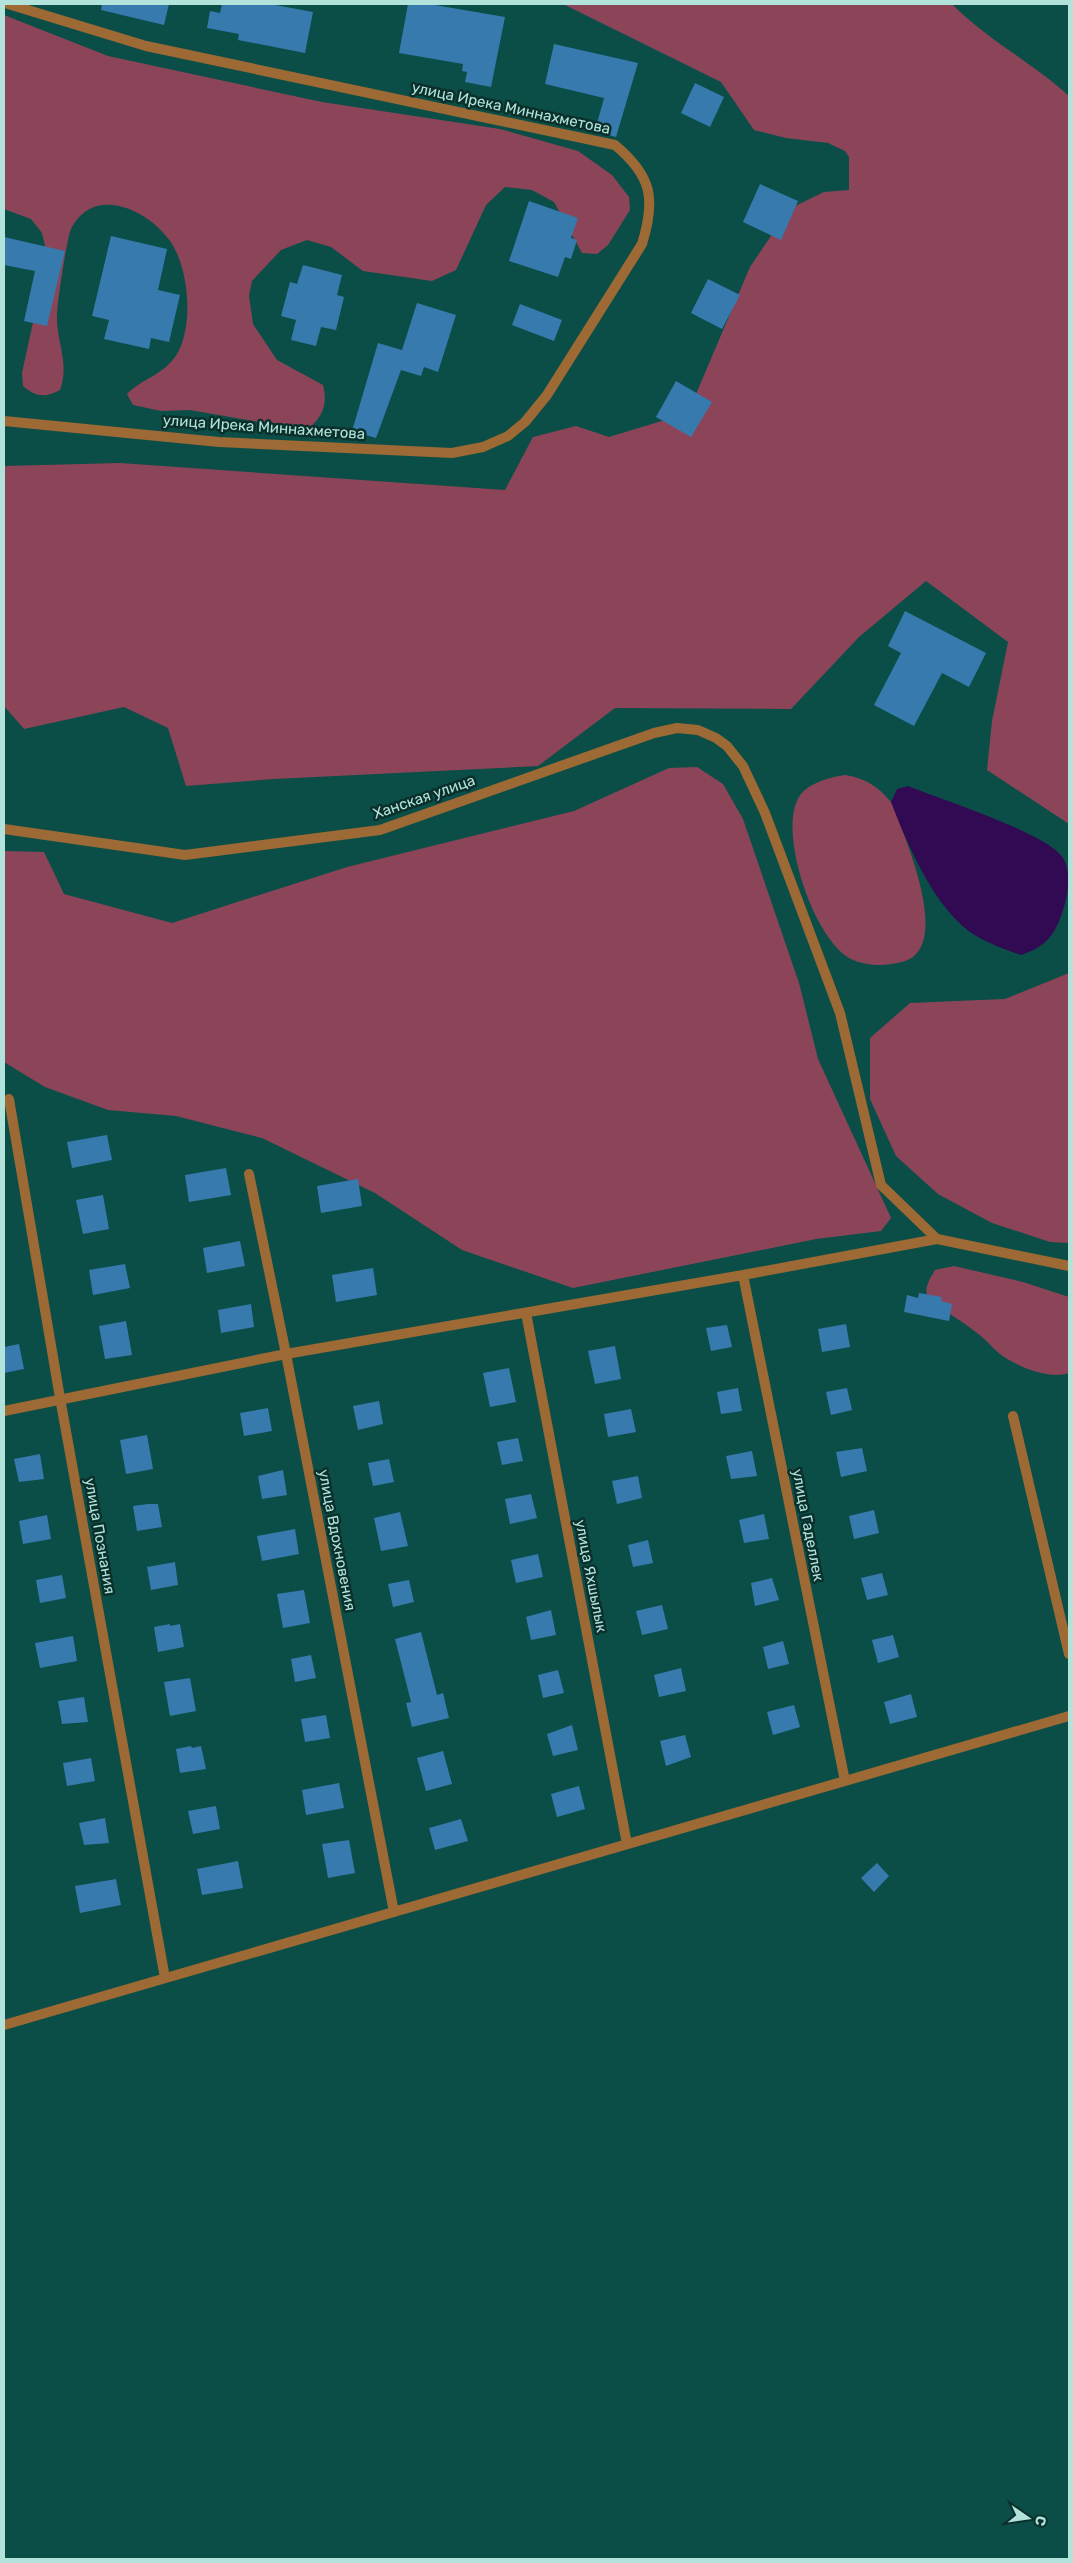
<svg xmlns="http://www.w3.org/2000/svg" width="1073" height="2563" font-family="Rubik,sans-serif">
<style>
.green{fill:#8c4558}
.water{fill:#320953}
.building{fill:#367aae}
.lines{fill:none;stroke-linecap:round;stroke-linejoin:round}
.minor{stroke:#9d6934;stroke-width:10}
.labels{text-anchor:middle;stroke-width:5;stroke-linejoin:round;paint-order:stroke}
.street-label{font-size:15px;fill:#b1e3db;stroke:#0b302c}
</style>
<rect width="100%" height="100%" fill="#0b4e47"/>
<path class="green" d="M563,4H952C987,40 1032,62 1069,96V824L987,770L992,721L1008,642L926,581L859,637L791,709L615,708L538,766L274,779L186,786L168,728L124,707L24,729L4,706V466L120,463L505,490L533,437L576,426L609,437L665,420L696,394L750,267L789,209L824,192L849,190V157L845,151L828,143L786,138L754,130L721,82Z
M4,15L108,56L322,102L500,129L578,151L612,175L629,197L630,210L608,245L597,254L582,253L554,202L532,190L505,187L486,205L456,270L432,281L363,271L331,247L307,240L281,250L252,281L249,296L253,324L277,360L323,385C328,404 323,418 306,430L190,410L161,411L133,405L127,394C144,377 163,376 177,354C194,325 189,268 170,241C148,210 94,184 71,229C67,237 57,304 57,315C56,342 70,363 60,390C45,398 36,397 23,386L22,373L43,276L45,246L42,233L31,219L4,209Z
M697,767L723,784L743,819L799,983L818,1059L891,1218L881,1231L816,1239L573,1288L462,1250L375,1193L262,1138L176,1116L108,1110L45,1087L4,1062V851L44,852L64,894L172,923L347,867L574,811L669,768Z
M845,775C864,778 878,786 890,801C896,808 899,823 903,832C913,859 947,947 905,961C887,966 870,967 853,960C815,944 777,832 799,797C807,783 831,777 845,775Z
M1069,973V1243L1050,1242L992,1223L938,1194L896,1156L870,1099V1038L910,1003L1005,999Z
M954,1266L1023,1282L1069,1297V1373C1049,1380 1016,1366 1000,1354C992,1348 986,1339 977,1333C962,1321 945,1311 929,1301C923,1289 929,1280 935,1270Z"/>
<path class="water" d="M908,786C937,798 1050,834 1063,858C1072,873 1068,895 1063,910C1055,935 1047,946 1021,955C1006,950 990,944 976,936C936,912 907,844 891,802L897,789Z"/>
<path class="building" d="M102,4H169L164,25L101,10Z
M222,4H270L313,12L305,53L238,40L239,34L207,28L210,11L220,13Z
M408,4H429L505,17L491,87L465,82L467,72L462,71L463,64L399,53Z
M554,44L638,63L616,137L595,131L604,98L545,84Z
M695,83L724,97L710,127L681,113Z
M760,184L798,201L781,240L743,222Z
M529,201L578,218L571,238L577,240L571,259L565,257L558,277L509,261Z
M111,236L167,249L158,290L180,295L169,342L151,338L149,349L104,339L109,320L92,316Z
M4,237L65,251L47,326L24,321L35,271L4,265Z
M303,265L342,275L337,295L344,297L336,330L321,327L316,346L291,340L296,320L281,316L290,282L297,284Z
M708,279L740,295L722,329L691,313Z
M417,303L456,315L438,372L424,367L421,376L401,370L376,438L352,431L378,343L402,350Z
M520,304L562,320L554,341L512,325Z
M676,381L712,402L691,437L656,417Z
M905,611L986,653L969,687L942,673L914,726L874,705L901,653L888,646Z
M107,1135L112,1160L72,1168L67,1142Z
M226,1168L231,1195L189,1202L185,1175Z
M358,1179L362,1206L321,1213L317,1186Z
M103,1195L109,1229L83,1234L76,1200Z
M240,1241L245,1266L207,1273L203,1248Z
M125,1264L130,1288L93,1295L89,1270Z
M373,1268L377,1295L336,1302L332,1275Z
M919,1293L942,1297L941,1301L952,1304L949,1321L904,1312L907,1295L918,1298Z
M251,1304L254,1327L221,1333L218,1310Z
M126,1321L132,1355L105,1359L99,1326Z
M846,1324L850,1347L822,1352L818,1329Z
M727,1325L732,1347L711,1351L706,1328Z
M19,1344L24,1369L4,1373V1347Z
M615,1346L621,1379L595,1384L588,1351Z
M509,1368L516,1402L490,1407L483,1373Z
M738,1388L742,1411L721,1414L717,1392Z
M847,1388L852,1410L831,1415L826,1392Z
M379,1401L383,1424L358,1430L353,1406Z
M268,1408L272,1431L244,1436L240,1413Z
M631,1409L636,1432L608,1437L604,1414Z
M147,1435L153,1469L126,1474L120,1440Z
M518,1438L523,1461L502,1465L497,1442Z
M862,1448L867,1471L841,1477L836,1452Z
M752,1451L757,1476L731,1479L726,1456Z
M40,1454L44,1479L19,1482L14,1459Z
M389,1459L394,1482L373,1486L368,1463Z
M283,1470L287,1495L262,1499L258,1476Z
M638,1476L642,1498L617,1504L612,1481Z
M531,1494L537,1518L510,1524L505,1499Z
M148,1504H158L162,1527L137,1531L133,1506Z
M874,1510L879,1533L854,1539L849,1516Z
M400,1512L408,1546L381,1551L374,1518Z
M764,1514L769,1539L744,1543L739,1520Z
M47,1515L51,1539L23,1544L19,1521Z
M295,1529L299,1554L262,1561L257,1536Z
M648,1540L653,1563L633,1567L628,1545Z
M538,1554L543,1577L516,1583L511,1560Z
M175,1562L178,1585L151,1590L147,1567Z
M882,1573L888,1595L867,1600L861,1578Z
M62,1575L66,1598L40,1603L36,1580Z
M772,1578L779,1600L755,1606L751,1583Z
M409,1580L414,1602L393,1607L388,1584Z
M304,1590L310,1623L283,1628L277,1594Z
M662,1605L668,1629L642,1635L636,1611Z
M551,1610L556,1635L531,1640L526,1617Z
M170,1624V1626L180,1624L184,1647L158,1652L154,1627Z
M421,1632L437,1695L443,1693L449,1718L412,1727L406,1703L411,1702L395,1639Z
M893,1635L899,1657L878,1663L872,1640Z
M73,1636L77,1661L40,1668L35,1643Z
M783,1641L789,1664L768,1669L763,1647Z
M311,1655L316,1678L295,1682L291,1659Z
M681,1668L686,1691L659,1697L654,1675Z
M558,1670L564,1693L543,1698L538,1675Z
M190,1678L196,1711L170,1716L164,1682Z
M911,1694L917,1717L890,1724L884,1702Z
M84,1697L88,1722L62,1724L58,1701Z
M794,1705L800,1727L773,1735L767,1712Z
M326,1715L330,1738L305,1742L301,1719Z
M572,1725L578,1750L553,1756L547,1734Z
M685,1735L691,1757L666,1766L660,1741Z
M191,1746L192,1748L201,1746L206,1769L180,1773L176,1749Z
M443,1751L452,1784L426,1791L417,1758Z
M91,1758L95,1781L67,1786L63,1763Z
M339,1783L344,1808L306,1815L302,1790Z
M579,1786L585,1809L557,1817L551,1794Z
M216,1806L220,1829L193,1834L188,1811Z
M105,1818L109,1843L84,1845L79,1823Z
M461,1819L468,1841L435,1850L429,1828Z
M349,1840L355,1873L328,1878L322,1844Z
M238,1861L243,1888L202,1895L197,1869Z
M877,1863L889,1876L874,1892L861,1878Z
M116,1879L121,1905L80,1913L75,1886Z"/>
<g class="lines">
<path class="minor" d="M4,421L219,442L452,453L483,447L508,436L525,422L547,395L642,244C656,199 652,176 615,145L146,46L8,4
M4,829L185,855L380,830L654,733L677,728L698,730L716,738L727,746L743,766L765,813L840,1013L881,1185L937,1239L1069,1266
M9,1099L60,1398L165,1978
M249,1174L286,1354L394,1912
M743,1275L845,1781
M526,1313L627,1844
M4,1411L286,1354L743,1275L937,1239
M1013,1416L1069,1654
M4,2025L1069,1716"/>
</g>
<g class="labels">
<g class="street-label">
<text transform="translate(511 108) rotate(12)" y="5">улица Ирека Миннахметова</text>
<text transform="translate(264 427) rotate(4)" y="5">улица Ирека Миннахметова</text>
<text transform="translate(424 797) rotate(-19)" y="5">Ханская улица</text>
<text transform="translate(808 1525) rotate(79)" y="5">улица Гаделлек</text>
<text transform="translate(100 1536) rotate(80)" y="5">улица Познания</text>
<text transform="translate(337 1540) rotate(79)" y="5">улица Вдохновения</text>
<text transform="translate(591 1576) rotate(79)" y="5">улица Яхшылык</text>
</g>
</g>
<rect width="1073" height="2563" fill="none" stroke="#b1e3db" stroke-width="10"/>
<g transform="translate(1028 2518) rotate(103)" stroke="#0b302c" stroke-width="4" paint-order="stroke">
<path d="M0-4L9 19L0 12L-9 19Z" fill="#b1e3db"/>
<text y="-8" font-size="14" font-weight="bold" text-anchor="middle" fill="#b1e3db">С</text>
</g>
</svg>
